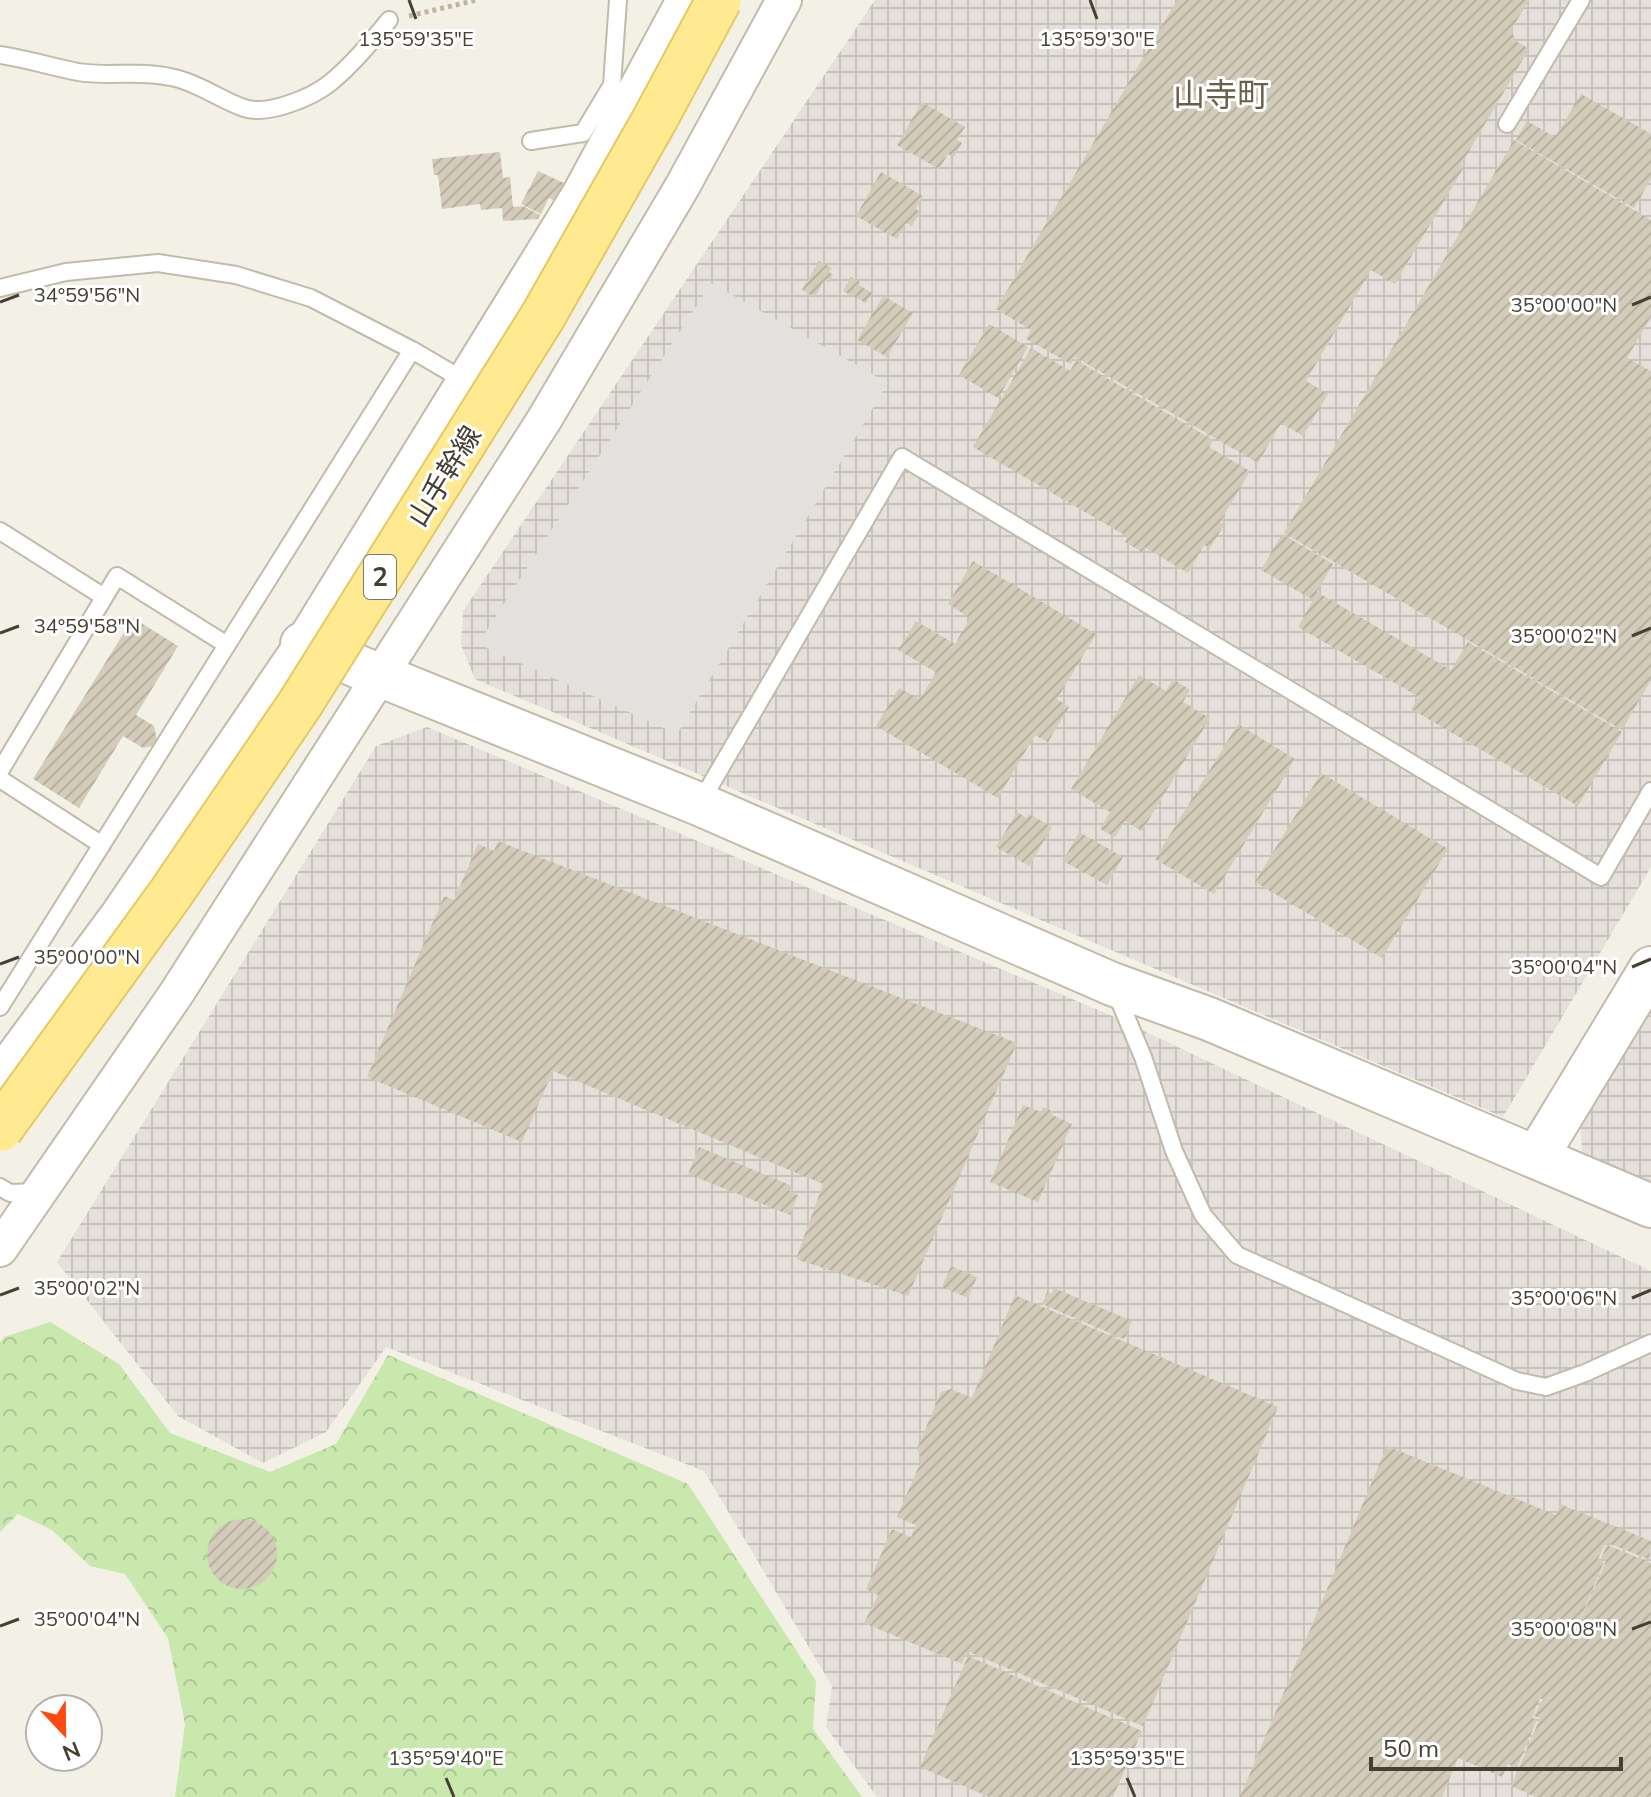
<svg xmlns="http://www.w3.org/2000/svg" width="1651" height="1797" font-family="Mulish,'Noto Sans JP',sans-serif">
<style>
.industrial{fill:url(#industrial-grid)}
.forest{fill:url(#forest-crowns)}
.parking{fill:#e3e1dd}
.building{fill:url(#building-hatch)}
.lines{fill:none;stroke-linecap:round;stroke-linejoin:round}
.service-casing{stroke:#c1bbaa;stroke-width:20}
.minor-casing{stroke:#c1bbaa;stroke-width:38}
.tertiary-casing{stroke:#c1bbaa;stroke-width:46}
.path{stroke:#c0b698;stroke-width:5;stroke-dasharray:4 4;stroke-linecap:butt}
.service{stroke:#fff;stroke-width:16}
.minor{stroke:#fff;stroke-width:34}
.tertiary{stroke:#fff;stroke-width:42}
.primary-bridge-casing{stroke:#e5c960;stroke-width:48;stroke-linecap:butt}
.primary-bridge{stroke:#ffea91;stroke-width:44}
.ticks{fill:none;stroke:#454034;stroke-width:3}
.labels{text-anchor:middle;stroke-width:6;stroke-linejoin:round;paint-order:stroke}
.shield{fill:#fff;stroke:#7d7971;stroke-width:2}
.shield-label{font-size:26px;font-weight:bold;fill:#454034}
.street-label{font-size:28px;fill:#454034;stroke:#fff}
.quarter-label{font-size:32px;fill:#685f4b;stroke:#fff}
.ticks-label{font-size:20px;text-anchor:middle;fill:#454034;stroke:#fff;stroke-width:6;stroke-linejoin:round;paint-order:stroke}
</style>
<defs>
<pattern id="industrial-grid" width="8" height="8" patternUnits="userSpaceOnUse" patternTransform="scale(2)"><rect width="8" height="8" fill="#e5e1da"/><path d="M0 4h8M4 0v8" fill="none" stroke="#c6c2bc"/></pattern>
<pattern id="forest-crowns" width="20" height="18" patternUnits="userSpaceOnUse" patternTransform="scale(2)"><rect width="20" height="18" fill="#c8e8ad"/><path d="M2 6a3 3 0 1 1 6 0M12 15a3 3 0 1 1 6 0" fill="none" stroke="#adc895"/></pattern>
<pattern id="building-hatch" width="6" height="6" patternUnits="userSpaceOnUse" patternTransform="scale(2)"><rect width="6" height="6" fill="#d4ccba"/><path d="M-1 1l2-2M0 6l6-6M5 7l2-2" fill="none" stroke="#b7b0a0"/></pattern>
</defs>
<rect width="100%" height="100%" fill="#f3f0e5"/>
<path class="industrial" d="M875,0H1651V867L1503,1117L475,679L461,645L463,611Z
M427,727L1110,1015L1651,1271V1797H877L826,1727L832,1686L704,1471L386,1347L326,1432L263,1463L178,1416L57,1262L376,746Z
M1651,1005V1193L1583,1164L1580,1121Z"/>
<path class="forest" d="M50,1322L119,1364L170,1433L270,1472L336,1444L388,1355L688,1484L816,1681L813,1729L862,1797H175L185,1724L168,1638L125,1574L90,1566L52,1530L18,1514L0,1532V1343L4,1337Z"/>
<path class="parking" d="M711,283L888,383L677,734L478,644Z"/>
<path class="building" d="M1177,0H1529L1511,30L1516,41L1529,49L1461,165L1464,167L1395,284L1371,270L1306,381L1328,394L1303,436L1281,423L1258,463L1075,357L1071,364L1026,339L1031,330L996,309Z
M1581,94L1651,134V179L1634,208L1516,140L1527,121L1555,137Z
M922,102L965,127L957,140L962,143L954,157L948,154L939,169L897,145Z
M1514,140L1651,220V317L1627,358L1651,371V680L1622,730L1284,533Z
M500,152L503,178L510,177L513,207L523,206L540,215L538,219L503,221L502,208L481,210L480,204L442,209L438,175H434L432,159Z
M538,171L564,183L555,201L549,198L541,214L521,204Z
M881,172L923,196L916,209L920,212L912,226L906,223L897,239L856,216Z
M819,261L832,268L829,272L833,275L829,283L824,280L815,297L802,290Z
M851,277L860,282L859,285L872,293L866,303L843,291Z
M883,296L913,313L887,357L857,340Z
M989,324L1028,347L998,398L959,375Z
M1031,348L1070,371L1076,360L1213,440L1209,447L1250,471L1220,522L1224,525L1210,548L1204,545L1188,573L1144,547L1142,552L1125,542L1128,537L973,447Z
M1282,534L1333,564L1317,592L1451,670L1468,642L1622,732L1578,806L1411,709L1419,697L1298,627L1313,600L1261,570Z
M973,561L1096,634L1057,699L1069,707L1048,742L1035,735L998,798L876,726L899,688L920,699L936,672L898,650L916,621L955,644L970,618L948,604Z
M133,618L178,646L136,715L154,726L157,740L152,746L143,748L123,736L79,808L33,779Z
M1139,675L1166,691L1173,679L1190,690L1183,702L1210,718L1142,831L1125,821L1115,837L1100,829L1110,812L1071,789Z
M1238,724L1295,759L1214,894L1155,859Z
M1321,773L1448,849L1382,958L1255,882Z
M1017,812L1027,818L1029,814L1052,827L1029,866L996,847Z
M1079,832L1123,857L1107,885L1063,861Z
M498,841L1017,1043L908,1296L796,1259L823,1184L553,1071L522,1142L367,1077L444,896L454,900L478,844L494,851Z
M1023,1105L1041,1112L1043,1107L1054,1112L1052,1115L1072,1124L1038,1202L990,1182Z
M699,1147L792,1186L789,1191L798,1195L790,1215L688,1174Z
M951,1266L977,1277L968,1298L942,1287Z
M1054,1288L1132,1321L1124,1339L1042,1304L1047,1292L1052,1294Z
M1015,1295L1278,1407L1143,1726L967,1651L962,1664L864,1623L878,1595L866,1589L892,1529L911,1537L916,1525L897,1517L922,1459L917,1449L941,1392L951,1389L972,1398Z
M1387,1446L1556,1515L1560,1504L1651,1541L1650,1560L1606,1542L1598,1559L1604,1562L1564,1658L1606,1561L1601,1558L1607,1545L1651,1563V1797H1536L1511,1786L1540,1718L1534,1716L1542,1700L1550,1703L1540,1698L1532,1718L1537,1719L1517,1768L1508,1764L1502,1777L1458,1758L1442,1797H1240Z
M207 1554a35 35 0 1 1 70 0a35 35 0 1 1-70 0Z
M968,1656L1142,1731L1113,1797H989L920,1767Z"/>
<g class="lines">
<g class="service-casing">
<path id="service" d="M0,55C27,59 52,67 78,72C109,77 141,70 170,77C197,82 219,99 244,108C267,116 311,98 330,83C352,65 371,42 389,20
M1507,124L1581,0
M531,141L583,133L612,85L618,0
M0,288L66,272L158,263L236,275L311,298L412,350L465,381
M0,531L104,597
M0,771L117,576L227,645
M0,779L102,845
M700,803L902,457L1601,877L1651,791
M1116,993L1143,1057L1174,1151L1203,1215L1237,1255L1517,1381L1546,1387L1585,1373L1651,1343
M0,1007L412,350
M0,1187L10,1193L38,1192"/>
</g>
<g class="minor-casing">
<path id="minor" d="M0,1074L119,913L302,644L580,193L684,0
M0,1249L176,994L544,420L682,187L784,0"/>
</g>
<g class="tertiary-casing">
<path id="tertiary" d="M302,644L699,804L1112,984L1209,1019L1651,1206
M1537,1156L1651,968"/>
</g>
<path class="path" d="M409,16L477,0"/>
<use href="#service" class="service"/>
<use href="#minor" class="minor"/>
<use href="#tertiary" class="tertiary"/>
<g class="primary-bridge-casing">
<path id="primary-bridge" d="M0,1129L171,893L300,704L543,316L655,119L719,0"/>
</g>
<use href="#primary-bridge" class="primary-bridge"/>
</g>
<path class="ticks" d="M409,0L416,19M1090,0L1097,19M0,302L19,295M1632,305L1651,297M0,633L19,626M1632,636L1651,628M0,964L19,957M1632,967L1651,959M0,1295L19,1288M1632,1298L1651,1290M0,1626L19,1619M1632,1629L1651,1622M446,1778L454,1797M1127,1778L1135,1797"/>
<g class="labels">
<rect class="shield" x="364" y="555" width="32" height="44" rx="6"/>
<g class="shield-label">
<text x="380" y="586">2</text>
</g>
<g class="street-label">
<text transform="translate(444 476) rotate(-58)" y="10">山手幹線</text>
</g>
<g class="quarter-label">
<text x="1221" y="106">山寺町</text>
</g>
</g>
<g class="ticks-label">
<text x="416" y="46">135°59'35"E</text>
<text x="1097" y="46">135°59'30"E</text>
<text x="87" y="302">34°59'56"N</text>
<text x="1564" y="312">35°00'00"N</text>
<text x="87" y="633">34°59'58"N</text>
<text x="1564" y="643">35°00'02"N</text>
<text x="87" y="964">35°00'00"N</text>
<text x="1564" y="974">35°00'04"N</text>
<text x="87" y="1295">35°00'02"N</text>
<text x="1564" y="1305">35°00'06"N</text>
<text x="87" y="1626">35°00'04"N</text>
<text x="1564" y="1636">35°00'08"N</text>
<text x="446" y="1765">135°59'40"E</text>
<text x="1127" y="1765">135°59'35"E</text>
</g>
<g transform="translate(64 1733) rotate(158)"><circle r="38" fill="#ffffff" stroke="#b5b3ae" stroke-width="2"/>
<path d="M0-6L14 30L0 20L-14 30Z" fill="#fc4b12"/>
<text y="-12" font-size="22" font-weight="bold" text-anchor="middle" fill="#454034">N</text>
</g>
<path d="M1371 1757v12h250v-12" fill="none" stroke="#454034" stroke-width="4"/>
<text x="1383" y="1757" font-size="24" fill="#454034" stroke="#ffffff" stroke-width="6" paint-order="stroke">50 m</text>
</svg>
